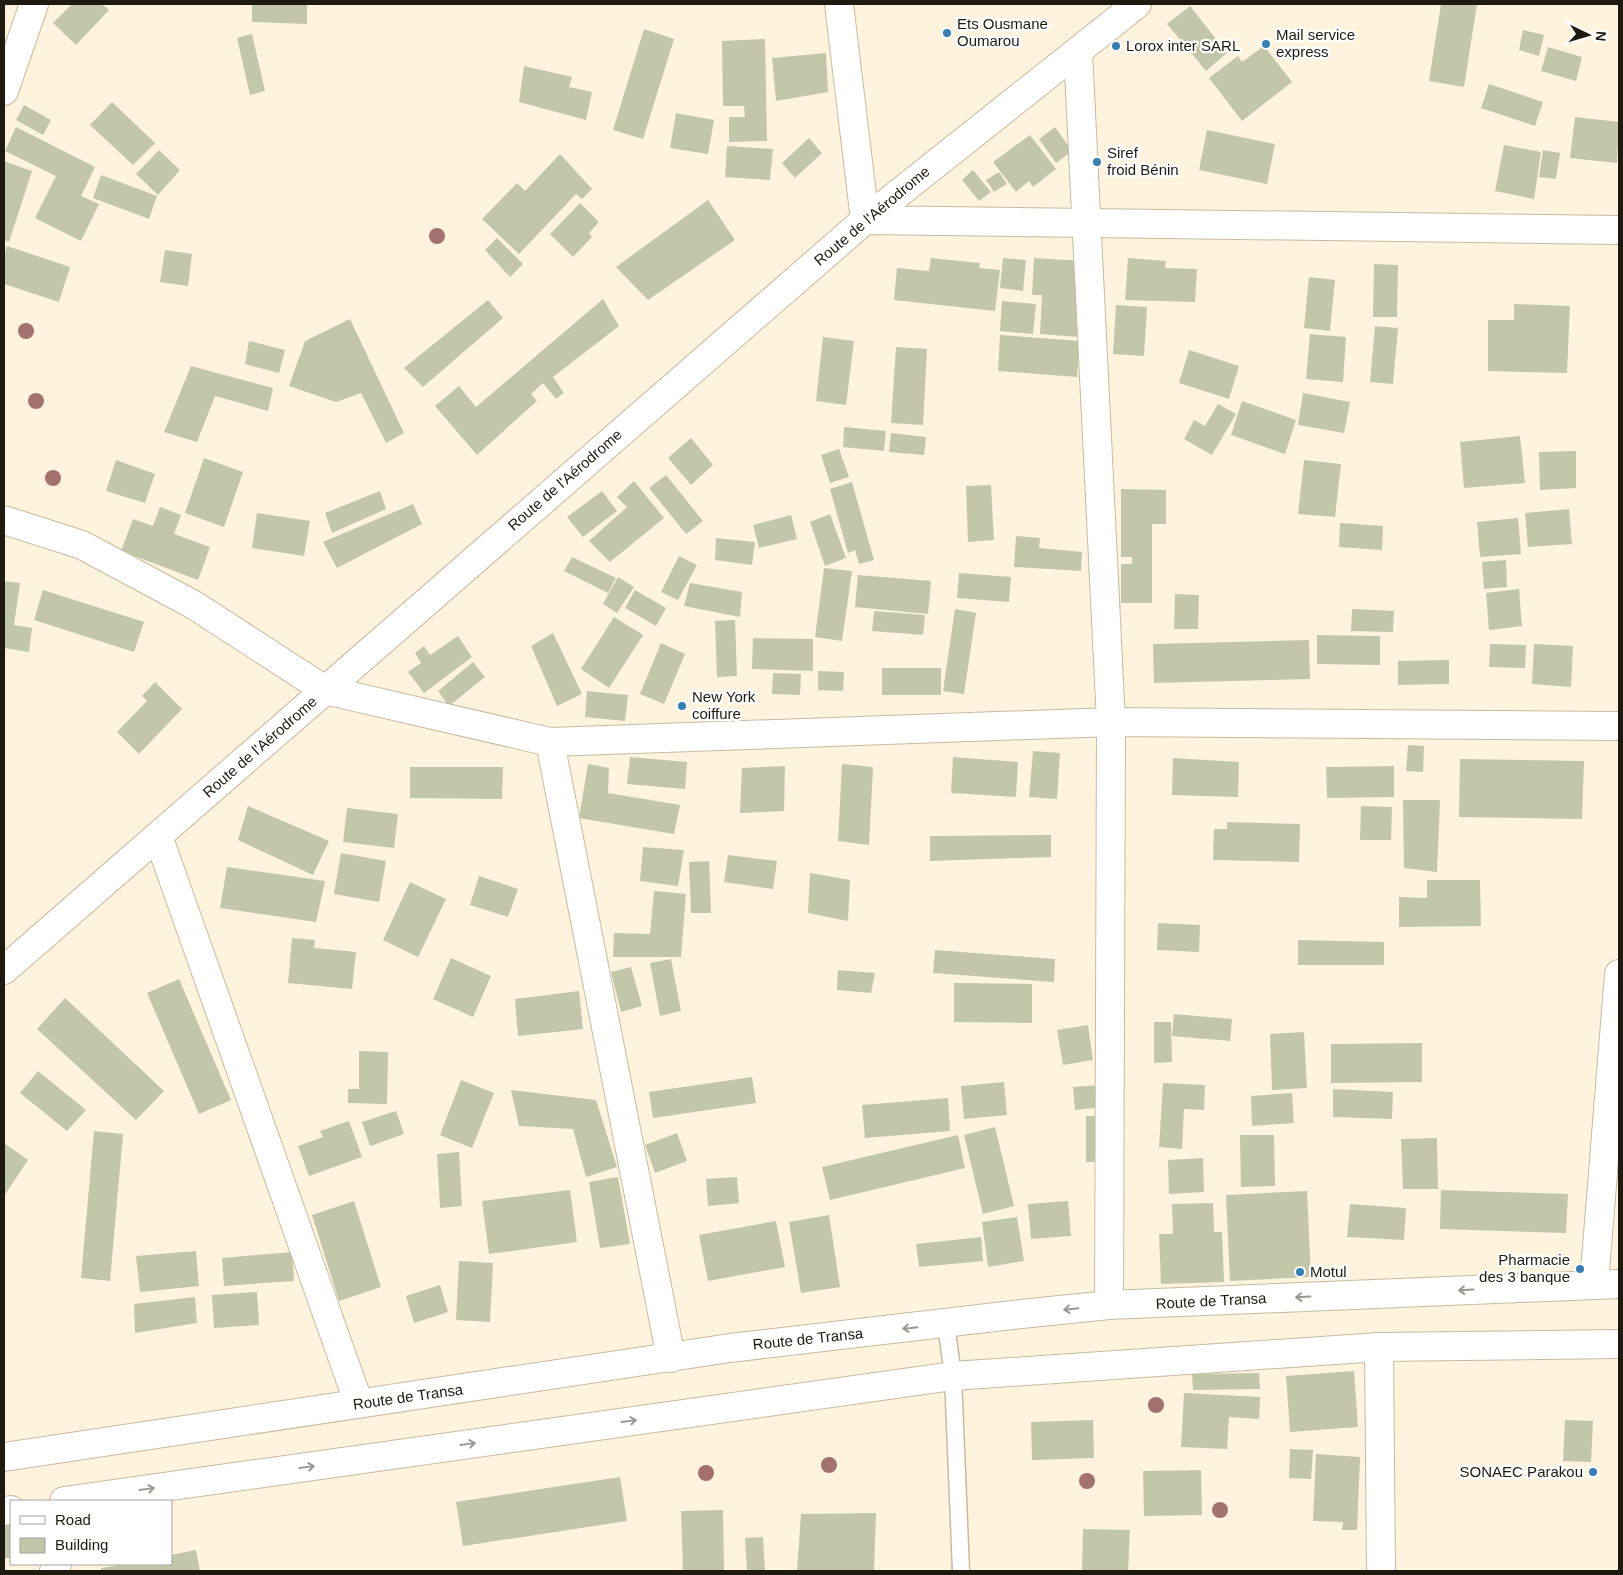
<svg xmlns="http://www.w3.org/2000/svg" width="1623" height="1575" font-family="Arial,sans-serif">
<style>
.building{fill:#c2c7aa}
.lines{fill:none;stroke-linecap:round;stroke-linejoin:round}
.service-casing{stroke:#c8baa0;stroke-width:19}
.minor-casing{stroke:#c8baa0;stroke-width:30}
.tertiary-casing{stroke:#c8baa0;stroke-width:30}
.primary-casing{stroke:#c8baa0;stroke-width:30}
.service{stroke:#fff;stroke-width:16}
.minor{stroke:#fff;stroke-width:28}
.tertiary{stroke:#fff;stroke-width:28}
.primary{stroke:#fff;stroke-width:28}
.tree{fill:#a3726e}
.oneway{stroke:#9a9893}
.poi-dot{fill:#3680b4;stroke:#fff;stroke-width:2}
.labels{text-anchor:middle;stroke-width:4.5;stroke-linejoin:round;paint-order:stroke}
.poi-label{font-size:15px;fill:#1f1a10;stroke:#fff;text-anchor:start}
.street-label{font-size:15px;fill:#1f1a10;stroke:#fff}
</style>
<rect width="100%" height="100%" fill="#fef3dd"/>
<path class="building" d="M72,4H102L109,10L76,45L53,23Z
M252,4H307V24L252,22Z
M1441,4H1477L1464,87L1429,81Z
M1190,6L1227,53L1206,71L1167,24Z
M644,29L674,39L643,139L613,130Z
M1523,30L1544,35L1539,56L1519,50Z
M252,34L265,91L250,95L237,38Z
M765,39L767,141L729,142V117H745L744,106H723L722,41Z
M1264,46L1292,82L1242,121L1209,78L1238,56L1242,62Z
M1548,47L1582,57L1576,81L1541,71Z
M826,53L828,92L776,101L772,58Z
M524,66L572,77L569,87L592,92L586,120L519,102Z
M1489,84L1543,102L1535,126L1481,108Z
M112,102L155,143L133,165L90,125Z
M24,105L51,120L43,135L16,120Z
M676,113L714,120L708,154L670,148Z
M1575,117L1619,122L1617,163L1570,158Z
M16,127L95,167L81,196L99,204L81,241L35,218L56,176L5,151Z
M1055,127L1072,151L1056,163L1039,139Z
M1207,130L1275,144L1267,184L1199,170Z
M1030,135L1056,169L1033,187L1029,181L1016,192L993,162Z
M809,138L822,153L795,178L782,163Z
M1504,145L1541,152L1534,199L1495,191Z
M727,146L773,149L770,180L725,177Z
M159,150L180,170L158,195L136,174Z
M1543,150L1560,153L1556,179L1539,177Z
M560,154L592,189L582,199L576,194L519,254L482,219L517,183L525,191Z
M4,161L32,171L9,242L4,240Z
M973,170L991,192L979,201L962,180Z
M999,172L1007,184L994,192L986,180Z
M101,175L157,196L149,219L93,198Z
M708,200L735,240L648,300L616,267Z
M580,203L599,222L589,233L592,237L573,257L550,234Z
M497,238L523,264L510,277L485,250Z
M7,246L70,267L59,302L4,284V255Z
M165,250L192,254L188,286L160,282Z
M931,258L980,263L979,268L1000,270L995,311L894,300L897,268L929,271Z
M1003,258L1026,260L1023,291L1000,288Z
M1034,258L1083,261L1079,337L1040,334L1042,295H1032Z
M1128,258L1166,261L1165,268L1197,269L1195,302L1125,300Z
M1374,264L1398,265L1397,317H1373Z
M1309,277L1335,280L1330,331L1304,328Z
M603,299L619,326L553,377L564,393L556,399L543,383L531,394L537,401L477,455L435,406L459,386L476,407Z
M488,300L503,318L423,387L404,368Z
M1002,301L1036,304L1033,334L1000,331Z
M1514,304L1570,306L1567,373L1488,371V320H1514Z
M1116,305L1147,307L1144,356L1113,354Z
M350,319L404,433L386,443L361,393L336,402L289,386L305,341Z
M1375,326L1398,328L1393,384L1370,382Z
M1310,334L1346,337L1343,382L1306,379Z
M1000,335L1080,341L1077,377L998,371Z
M823,337L854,341L846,405L816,401Z
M249,341L285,350L279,373L245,364Z
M896,347L927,349L923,425L891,423Z
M1189,350L1239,366L1229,399L1179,383Z
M191,366L273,388L268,411L215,396L197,442L164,432Z
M1303,393L1350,402L1344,433L1298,425Z
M1242,401L1296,420L1285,454L1231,435Z
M1218,404L1236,414L1212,455L1184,439L1194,420L1205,426Z
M844,427L886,431L884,451L843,447Z
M891,433L926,437L924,455L889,452Z
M1520,436L1525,483L1464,488L1460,442Z
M691,438L713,465L691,485L668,458Z
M839,449L849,477L830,483L821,455Z
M1576,451V488L1540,490L1539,452Z
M204,458L243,472L224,527L185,513Z
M116,460L155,474L145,503L106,491Z
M1304,460L1341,464L1335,517L1298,514Z
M666,475L703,521L686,534L649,488Z
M634,481L664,518L610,562L589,541L627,507L617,497Z
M852,482L874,560L859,564L855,550L848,553L830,489Z
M991,485L994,540L968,542L966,486Z
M1121,489L1166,490V524H1152V603H1121V564H1132V557H1121Z
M380,491L386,509L332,533L325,513Z
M602,491L617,511L583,537L567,517Z
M413,504L422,524L337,568L323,542Z
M160,507L181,515L174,534L210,547L198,580L121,551L133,519L153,526Z
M1569,509L1572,544L1528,547L1525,513Z
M257,513L310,521L304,556L252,548Z
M830,514L846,558L825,566L810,522Z
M791,515L797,539L759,548L753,525Z
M1518,518L1521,554L1480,557L1477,522Z
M1340,523L1383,526L1382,550L1339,547Z
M1016,536L1040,538L1039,548L1082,552L1081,571L1014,567Z
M716,538L755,542L752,565L715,560Z
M679,556L697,565L678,600L661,592Z
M572,557L616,578L608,593L564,571Z
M1506,560L1507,587L1484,589L1482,562Z
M824,568L852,571L842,641L815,637Z
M959,573L1011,577L1009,602L957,598Z
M858,575L931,581L928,614L855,607Z
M618,577L634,587L617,613L603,604Z
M4,581L20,583L14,625L32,628L29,652L4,648Z
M690,583L742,592L740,617L684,606Z
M1519,589L1522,626L1489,630L1486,593Z
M43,590L144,622L134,652L34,620Z
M635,590L666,608L656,626L625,608Z
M1175,594L1199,595L1198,629H1174Z
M955,609L976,613L964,694L943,691Z
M1352,609L1394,611L1393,632L1351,631Z
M874,611L925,615L923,635L872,631Z
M614,617L643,635L609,688L581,669Z
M735,620L737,676L717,677L715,621Z
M553,633L582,694L557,706L531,646Z
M1317,635L1380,636V665L1317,664Z
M458,636L472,657L424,693L408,672L421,663L415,653L424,646L430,655Z
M753,638L813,639V671L752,669Z
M1309,640L1310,679L1154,683L1153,644Z
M661,643L685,654L664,704L640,694Z
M1490,644L1526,645L1525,668L1489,667Z
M1534,644L1573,646L1571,687L1532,684Z
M1449,660V684L1398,685V661Z
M473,662L485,677L449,706L438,691Z
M882,668H941V695H882Z
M818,671L844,672L843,691L818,690Z
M773,673L801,674L800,695L772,694Z
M155,682L182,709L139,754L117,732L147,701L142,696Z
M587,691L628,695L625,721L585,717Z
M1408,745L1424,746L1423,772L1406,771Z
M1033,751L1060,753L1057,799L1029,797Z
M630,757L687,762L685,789L627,784Z
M953,757L1018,762L1016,797L951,793Z
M1173,758L1239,762L1238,797L1172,795Z
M1460,759L1584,761L1582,819L1459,817Z
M588,764L609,768L608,793L680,805L674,834L579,818Z
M842,764L873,767L869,845L838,841Z
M785,766L784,811L740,813L742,768Z
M1394,766V797L1327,798L1326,767Z
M410,767H503L502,799L410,798Z
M1403,800H1440L1437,872L1404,868Z
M248,806L329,841L313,875L238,840Z
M1361,806L1392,807L1391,840H1360Z
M347,808L398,814L394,848L343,842Z
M1227,822L1300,824L1299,862L1213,860L1214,829H1227Z
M1051,835V857L930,861V836Z
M643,847L684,850L678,886L640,881Z
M341,853L386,861L379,902L334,894Z
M728,855L777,861L773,889L724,882Z
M709,861L711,913H691L689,862Z
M227,867L325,881L316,922L220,908Z
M810,873L850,880L848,921L808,913Z
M479,876L518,889L508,917L470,905Z
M1427,880H1480L1481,926L1399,927V897L1427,898Z
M410,882L446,899L418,957L383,940Z
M654,891L686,894L681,957H613L614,933L650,934Z
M1158,923L1200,925L1199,952L1157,950Z
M292,938L315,940L314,948L356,952L352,989L288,983Z
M1298,940L1384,942V965H1298Z
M935,950L1055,959L1054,982L933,973Z
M451,958L491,976L473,1017L433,999Z
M671,959L681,1011L660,1016L650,963Z
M631,967L642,1006L621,1012L611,972Z
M838,970L875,973L871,993L837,990Z
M179,979L231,1100L199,1114L147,993Z
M954,983L1032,984V1023L954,1022Z
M579,991L583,1029L518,1036L515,999Z
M65,998L164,1091L136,1120L37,1029Z
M1174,1014L1232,1019L1230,1041L1172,1036Z
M1154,1022H1171L1172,1062L1154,1063Z
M1088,1025L1093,1060L1063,1065L1057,1030Z
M1304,1032L1307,1088L1272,1090L1270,1034Z
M1422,1043V1082L1331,1083V1044Z
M359,1051L388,1052L387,1104L348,1103V1089H359Z
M38,1071L86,1110L67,1131L20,1093Z
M752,1077L756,1103L653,1118L649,1092Z
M461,1080L494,1093L472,1148L440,1135Z
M1004,1082L1007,1115L964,1119L961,1086Z
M1163,1083L1205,1085L1204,1110L1184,1109L1182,1149L1159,1147Z
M1113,1084L1115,1106L1075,1110L1073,1087Z
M1333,1089L1393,1092L1392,1119L1333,1117Z
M511,1090L596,1100L617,1167L586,1177L573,1129L519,1126Z
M1292,1093L1294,1123L1252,1126L1251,1096Z
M948,1098L950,1131L865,1138L862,1105Z
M396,1111L404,1134L370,1146L362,1122Z
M1086,1116H1107V1162H1086Z
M349,1121L362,1157L309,1176L298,1146L323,1137L320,1131Z
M995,1127L1014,1206L983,1214L964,1135Z
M94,1131L123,1134L110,1281L81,1278Z
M677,1133L687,1161L655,1173L645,1145Z
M958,1135L965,1168L830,1200L822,1167Z
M1240,1135H1274L1275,1186L1241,1187Z
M1437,1138L1438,1189H1403L1401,1139Z
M4,1143L28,1160L4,1196Z
M459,1152L462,1206L440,1208L437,1154Z
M1203,1158L1204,1192L1169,1194L1168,1160Z
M618,1177L630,1244L600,1248L589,1182Z
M737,1177L739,1203L708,1206L706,1179Z
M570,1190L577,1242L489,1254L482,1201Z
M1441,1190L1568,1194L1566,1233L1440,1229Z
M1307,1191L1311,1277L1230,1281L1226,1195Z
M354,1201L381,1287L339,1301L312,1215Z
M1068,1201L1071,1236L1031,1239L1028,1204Z
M1213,1203L1214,1232H1222L1224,1282L1161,1284L1159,1234H1173L1172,1204Z
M1350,1204L1406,1208L1404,1240L1347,1237Z
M829,1215L840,1287L801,1293L789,1222Z
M1017,1217L1024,1261L988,1267L982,1222Z
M776,1221L785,1267L708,1281L699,1235Z
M981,1237L983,1261L919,1267L916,1244Z
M196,1251L199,1286L140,1292L136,1256Z
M292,1252L294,1281L224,1286L222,1258Z
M459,1261L493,1263L490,1322L456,1320Z
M440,1285L448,1312L414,1323L406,1296Z
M257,1292L259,1325L214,1328L212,1295Z
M195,1297L197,1323L135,1333L134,1304Z
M1354,1371L1358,1427L1290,1432L1286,1376Z
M1259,1373L1260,1389L1193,1390L1192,1374Z
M1184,1393L1260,1397L1259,1419L1229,1417L1227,1449L1181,1447Z
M1093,1420L1094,1458L1032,1460L1031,1422Z
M1565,1420L1593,1421L1591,1462L1563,1461Z
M1290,1449L1313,1450L1311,1479L1289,1478Z
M1316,1454L1360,1457L1357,1530H1342L1343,1522L1313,1521Z
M1201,1470L1202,1515L1144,1516L1143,1471Z
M620,1477L627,1521L463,1546L456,1502Z
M723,1510L724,1571H683L681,1511Z
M876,1513L874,1571H797L801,1514Z
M11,1522V1558H4V1523Z
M1083,1529L1130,1530L1128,1571H1082Z
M763,1537L765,1571H747L745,1538Z
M196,1550L200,1571H101V1568L125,1564H171V1555Z"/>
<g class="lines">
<g class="service-casing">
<path id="service" d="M946,1324L953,1376L961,1571"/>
</g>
<g class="minor-casing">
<path id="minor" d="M839,4L865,220
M1078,51L1111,722L1109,1305
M4,91L34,4
M4,520L82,545L194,605L325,690L550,742L1111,722L1619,726
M550,742L671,1358
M158,836L359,1404
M1594,1284L1619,974
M1379,1347L1381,1571
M54,1571L57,1564"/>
</g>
<g class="tertiary-casing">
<path id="tertiary" d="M865,220L1619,230
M4,970L865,220L1137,4"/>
</g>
<g class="primary-casing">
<path id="primary" d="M4,1457L730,1348L1021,1314L1109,1305L1619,1284
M64,1501L953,1376L1379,1347L1619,1344
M4,1511L11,1510"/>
</g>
<use href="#service" class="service"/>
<use href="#minor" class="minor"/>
<use href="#tertiary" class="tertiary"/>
<use href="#primary" class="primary"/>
</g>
<g class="tree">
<circle cx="437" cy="236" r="8"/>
<circle cx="26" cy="331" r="8"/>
<circle cx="36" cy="401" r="8"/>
<circle cx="53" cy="478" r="8"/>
<circle cx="1156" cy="1405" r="8"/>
<circle cx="829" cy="1465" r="8"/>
<circle cx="706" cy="1473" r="8"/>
<circle cx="1087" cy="1481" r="8"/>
<circle cx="1220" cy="1510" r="8"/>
</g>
<defs><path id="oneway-shaft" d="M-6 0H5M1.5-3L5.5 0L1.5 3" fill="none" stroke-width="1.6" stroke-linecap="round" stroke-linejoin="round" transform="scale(1.25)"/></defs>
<g class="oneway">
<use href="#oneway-shaft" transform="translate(1466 1290) rotate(177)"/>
<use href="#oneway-shaft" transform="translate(1303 1297) rotate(177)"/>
<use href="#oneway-shaft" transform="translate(1071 1309) rotate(174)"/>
<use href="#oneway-shaft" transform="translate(910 1328) rotate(174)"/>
<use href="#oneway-shaft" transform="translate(629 1421) rotate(-8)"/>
<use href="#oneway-shaft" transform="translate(468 1444) rotate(-8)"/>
<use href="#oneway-shaft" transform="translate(307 1467) rotate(-8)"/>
<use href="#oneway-shaft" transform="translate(147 1489) rotate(-8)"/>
</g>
<g class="poi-dot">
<circle cx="947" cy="33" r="5"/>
<circle cx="1266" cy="44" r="5"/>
<circle cx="1116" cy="46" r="5"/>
<circle cx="1097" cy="162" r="5"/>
<circle cx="682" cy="706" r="5"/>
<circle cx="1580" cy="1269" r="5"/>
<circle cx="1300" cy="1272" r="5"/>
<circle cx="1593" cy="1472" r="5"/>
</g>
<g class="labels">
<g class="poi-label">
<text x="957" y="29">Ets Ousmane<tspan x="957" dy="17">Oumarou</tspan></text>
<text x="1276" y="40">Mail service<tspan x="1276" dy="17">express</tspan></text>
<text x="1126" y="51">Lorox inter SARL</text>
<text x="1107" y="158">Siref<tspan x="1107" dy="17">froid Bénin</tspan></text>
<text x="692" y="702">New York<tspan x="692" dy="17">coiffure</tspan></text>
<text x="1570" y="1265" text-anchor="end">Pharmacie<tspan x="1570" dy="17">des 3 banque</tspan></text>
<text x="1310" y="1277">Motul</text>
<text x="1583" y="1477" text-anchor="end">SONAEC Parakou</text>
</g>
<g class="street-label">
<text transform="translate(872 216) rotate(-40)" y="5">Route de l'Aérodrome</text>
<text transform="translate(565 480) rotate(-41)" y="5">Route de l'Aérodrome</text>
<text transform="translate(260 747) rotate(-41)" y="5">Route de l'Aérodrome</text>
<text transform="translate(1211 1301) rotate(-3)" y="5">Route de Transa</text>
<text transform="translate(808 1339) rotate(-6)" y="5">Route de Transa</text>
<text transform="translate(408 1397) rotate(-8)" y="5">Route de Transa</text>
</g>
</g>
<rect width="1623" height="1575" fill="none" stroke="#1f1a10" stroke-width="10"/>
<rect x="10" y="1500" width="162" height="65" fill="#ffffff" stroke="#a5a39f"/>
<rect x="20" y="1516" width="25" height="8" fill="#ffffff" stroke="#a5a39f"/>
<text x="55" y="1525" font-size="15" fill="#1f1a10">Road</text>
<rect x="20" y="1538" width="25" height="15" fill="#c2c7aa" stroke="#a5a39f"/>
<text x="55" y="1550" font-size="15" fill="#1f1a10">Building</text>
<g transform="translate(1588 35) rotate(95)" stroke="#ffffff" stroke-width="4" paint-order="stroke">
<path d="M0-4L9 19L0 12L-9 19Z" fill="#1f1a10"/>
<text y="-8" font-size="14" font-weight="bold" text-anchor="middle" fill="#1f1a10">N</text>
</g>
</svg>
